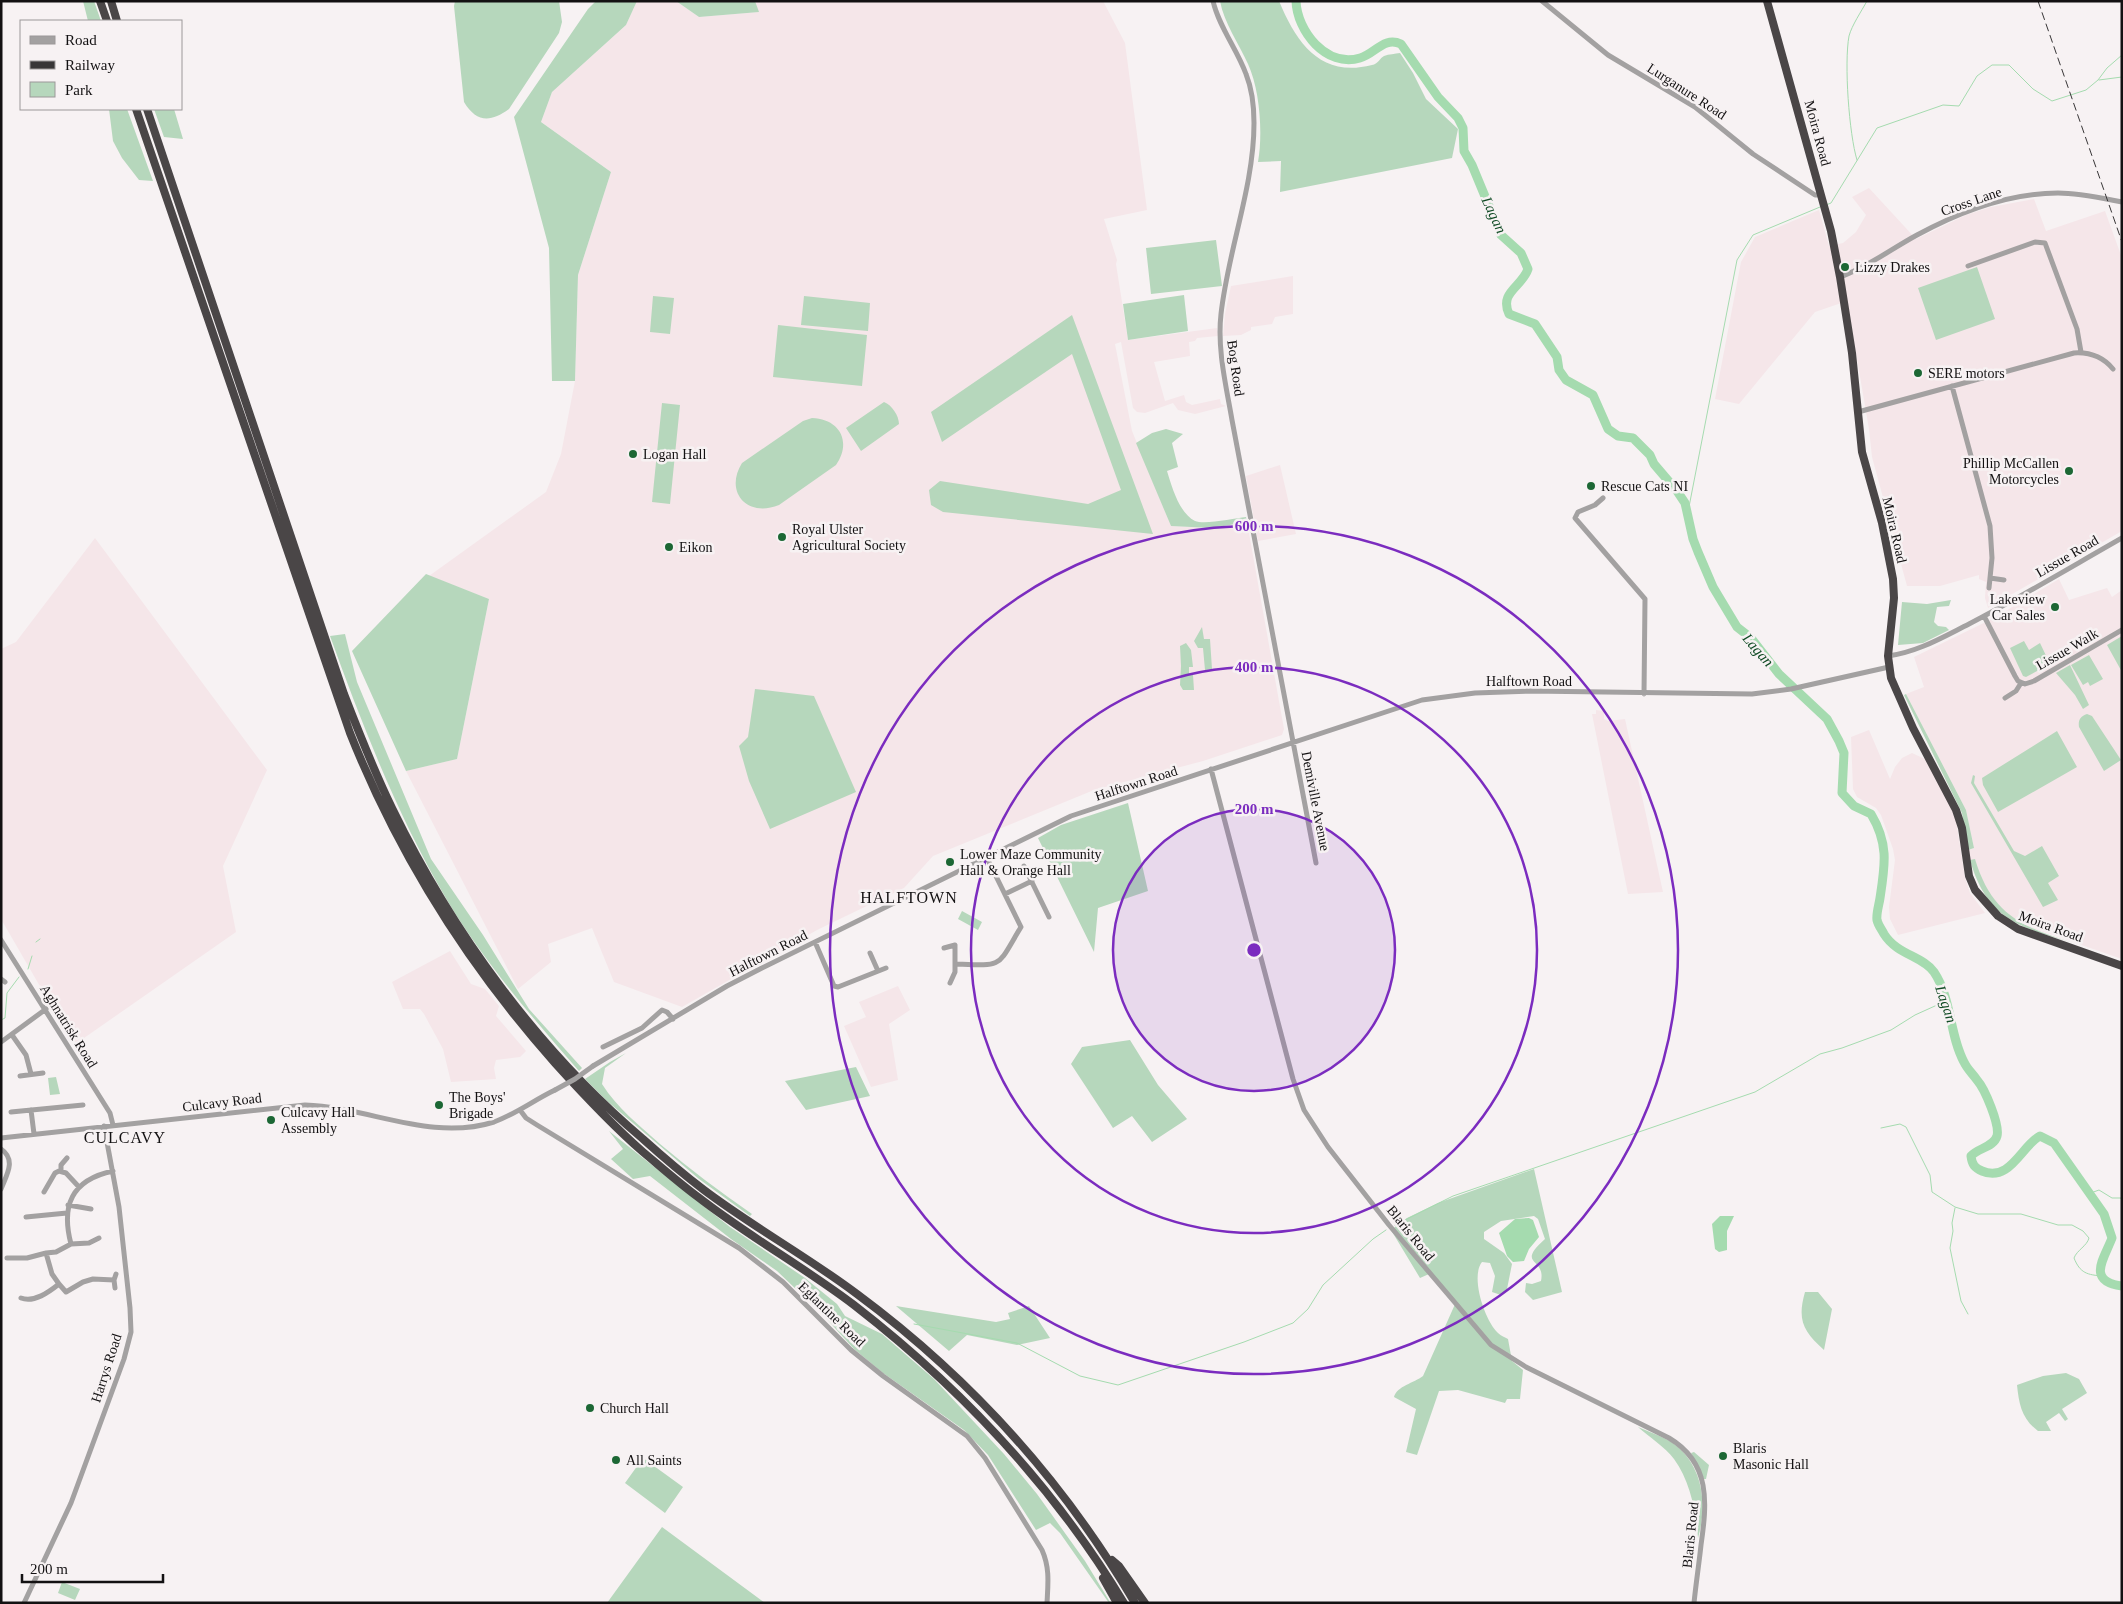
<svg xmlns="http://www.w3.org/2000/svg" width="2123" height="1604" font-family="Georgia,serif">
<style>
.built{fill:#f5e6e9}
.green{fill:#b6d7bc}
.water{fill:#a5dbaf}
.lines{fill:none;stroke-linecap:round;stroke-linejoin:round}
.stream{stroke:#a5dbaf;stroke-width:1}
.river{stroke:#a5dbaf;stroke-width:9}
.minor{stroke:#a3a1a1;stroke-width:5}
.highway{stroke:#4a4647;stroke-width:8}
.rail{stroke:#383637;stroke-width:1;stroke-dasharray:8 4;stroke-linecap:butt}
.minor-bridge{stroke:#a3a1a1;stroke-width:5}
.ring{fill:none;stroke:#7b2cbf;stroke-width:2.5}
.poi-dot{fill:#1c6734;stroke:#f7f2f3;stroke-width:2}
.labels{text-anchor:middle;stroke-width:5;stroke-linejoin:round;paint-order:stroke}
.street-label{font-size:14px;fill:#131112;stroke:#f7f2f3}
.poi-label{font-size:14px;fill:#131112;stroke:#f7f2f3;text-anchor:start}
.water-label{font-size:15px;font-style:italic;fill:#104b24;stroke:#f7f2f3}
.quarter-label{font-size:16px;letter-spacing:1px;fill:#131112;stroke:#f7f2f3}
.centre{fill:#7b2cbf;stroke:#f7f2f3;stroke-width:2.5}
.ring-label{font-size:15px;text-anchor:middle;font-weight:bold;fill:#7b2cbf;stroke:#f7f2f3;stroke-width:5;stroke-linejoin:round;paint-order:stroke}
</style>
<rect width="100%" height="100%" fill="#f7f2f3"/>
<path class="built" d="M637,1H676L699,17L758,12L755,1H1103L1125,43L1147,210L1104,219L1117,260L1116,264L1128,340L1217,328L1218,336L1197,338L1195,341L1189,342L1190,356L1154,362L1165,401L1184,395L1186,402L1192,405L1220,399L1221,404L1226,406L1195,414L1178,410L1173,403L1145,413L1137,412L1133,408L1121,342L1115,344L1132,431L1171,526L1212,528L1247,522L1284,729L1282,735L1203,761L1094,790L933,856L904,888L817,930L682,1007L614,982L592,928L548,944L551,962L518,989L406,771L457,759L489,599L429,576L546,492L561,454L575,381L578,275L611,172L541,122L552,92L626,25Z
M1869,188L1916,239L1966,215L1991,207L2034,199L2046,231L2105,211L2122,258V531L1988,608L1985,598L1986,582L1979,579V575L1940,586H1907L1872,457L1869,429L1847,301L1815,312L1739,404L1715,399L1741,262L1755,237L1819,210L1829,246L1843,243L1856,232L1866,215L1852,197Z
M1293,276V314L1275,317L1272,324L1251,327V330L1241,335L1223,336L1225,314L1231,286Z
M1280,465L1296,534L1258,541L1246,476Z
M95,538L267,770L223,866L236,932L74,1045L1,919V649L16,642Z
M2059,579L2069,600L2107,588L2112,597L2122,590V959L2021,924L2005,912L1991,896L1980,877L1975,860H1970L1968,850L1974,848L1966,810L1906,694L1924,687L1914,657L1994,618Z
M1596,710L1604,711V719L1608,721L1625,719L1663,892L1628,894L1592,714H1596Z
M1869,730L1890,779L1895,767L1902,758L1912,753L1927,760L1955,814L1965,877L1970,893L1985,913L1898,935L1890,919L1889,907L1895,860L1893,849L1881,815L1876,808L1857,797L1853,789L1851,737Z
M450,951L471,984L485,989L499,1006L496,1016L526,1051L520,1057L496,1060L494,1068L496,1079L451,1082L443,1049L424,1014L420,1009H403L392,982Z
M898,986L910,1010L889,1024L898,1080L871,1087L844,1026L866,1017L859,1002Z"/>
<path class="green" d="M83,1H94L101,21H88Z
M455,1H559L562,22L559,33L509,109C490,123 476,122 464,102L454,6Z
M596,1H637L626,25L552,92L541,122L611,172L578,275L575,381H552L549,248L514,117L588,9Z
M676,1H755L759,12L699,17Z
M1220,1H1279C1297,44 1321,78 1372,65C1378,64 1380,58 1384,56C1389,54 1395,54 1400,53L1413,73L1426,99L1458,129L1452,158L1280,192L1281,161L1258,162C1263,134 1260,90 1248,64C1239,44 1224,23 1220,1Z
M109,109H127L153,181L139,180L122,158L113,141Z
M154,109H174L183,139L164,137Z
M1216,240L1222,286L1151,294L1146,248Z
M1977,267L1995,319L1936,340L1918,288Z
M1184,295L1188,331L1128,340L1123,304Z
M653,296L674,298L670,334L650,332Z
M804,296L870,303L868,331L801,325Z
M1072,315L1153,534L943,512L931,505L929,490L940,481L1088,504L1121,490L1072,354L942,442L931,412Z
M778,325L867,335L862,386L773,377Z
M884,402C892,405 899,416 899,424L861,451L846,428Z
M662,403L680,405L670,504L652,502Z
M812,418C840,419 852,442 836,465L779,505C747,518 724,492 742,463L803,421Z
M1166,429L1183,434L1172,443L1178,467L1167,471C1172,487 1179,513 1195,521C1205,525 1235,518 1246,517L1247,522L1212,528L1171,526L1136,443L1152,433Z
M426,574L489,599L457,759L406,771L352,651Z
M1951,600L1949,606L1937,607L1934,622L1938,626L1946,627L1949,630L1923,643L1898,645L1902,602L1927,604Z
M1202,627L1204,639H1210L1212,669L1205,670L1203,648H1198L1194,641Z
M345,634L357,682L431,859L483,935L529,1009L582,1068L579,1071C532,1017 484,962 447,900C398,817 363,727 330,636Z
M2122,636V672L2107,645Z
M2024,641L2029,650L2040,643L2050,664L2026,677L2023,676L2010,648Z
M1186,643L1191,650L1193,667H1189V675H1193L1194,690H1183L1180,685L1181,666L1180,646Z
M2089,655L2103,679L2090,686L2088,682L2083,685L2071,665Z
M2070,665L2089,705L2083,709L2075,695L2056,673Z
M755,689L814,696L856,792L770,829L749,781L739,746L748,737Z
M1906,694L1966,810L1974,848L1968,850L1962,813L1904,695Z
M2087,714L2092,716L2121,760L2104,771L2079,727C2078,721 2080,716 2087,714Z
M2057,731L2077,767L1998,812L1983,785L1982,778Z
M1973,775L1975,776L1974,783L2014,851L2025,856L2042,846L2059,876L2048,883L2058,900L2043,907L1971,783Z
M1128,803L1148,891L1098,908L1094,952L1038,838L1061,825Z
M1975,859C1992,915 2022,927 2074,943C2021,928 1987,920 1970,860Z
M962,911L982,922L978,930L958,919Z
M1130,1040L1158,1085L1187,1119L1152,1142L1132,1116L1113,1128L1071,1064L1082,1047Z
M626,1053L605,1068L602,1084C617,1108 639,1125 660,1144C690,1169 720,1192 752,1214L750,1216L699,1179L607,1101L585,1079L610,1062Z
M856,1067L870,1096L806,1110L785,1081Z
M56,1077L60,1094L50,1095L48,1078Z
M609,1131L730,1227L805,1278L837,1304L845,1316L882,1334L934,1379L1004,1454L1037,1494L1085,1561L1110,1602L1109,1603L1060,1533L1050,1523L1036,1530L988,1455L964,1430L883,1373L854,1349L824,1316L777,1271L731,1239L650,1176L633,1179L611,1159L623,1149Z
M1534,1169L1562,1292L1533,1300L1525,1292L1526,1283L1532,1284L1541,1281C1546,1257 1515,1266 1545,1239L1538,1219L1534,1216L1501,1221L1484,1232V1239L1504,1253L1512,1264L1507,1289L1501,1295L1492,1292L1495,1276L1490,1263L1482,1262C1470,1277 1485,1321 1498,1333C1501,1336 1505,1337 1508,1339L1512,1361L1523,1370L1520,1399H1507L1505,1403L1458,1390L1439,1391L1417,1455L1406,1452L1416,1409L1394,1397C1397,1386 1414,1383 1423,1376L1456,1302L1429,1274L1420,1278L1391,1230L1407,1218L1438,1203Z
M1805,1292H1818L1832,1309L1824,1350C1803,1331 1797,1320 1805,1292Z
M896,1306L996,1322L1010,1319L1008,1313L1029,1306L1050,1338L1017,1345L967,1335L949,1351Z
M2066,1373L2079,1379L2087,1393L2062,1409L2068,1419L2065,1421L2059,1413L2046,1422L2051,1431H2038C2022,1419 2019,1405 2017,1385L2043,1376Z
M1638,1427C1652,1433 1668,1438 1679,1448C1704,1471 1707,1507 1698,1538C1696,1511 1690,1481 1674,1459C1665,1447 1649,1437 1638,1427Z
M1694,1452L1709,1465L1706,1479H1704L1691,1453Z
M643,1458L683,1487L665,1513L625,1483Z
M662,1527L765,1603H607Z
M62,1582L80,1589L75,1600L58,1593Z"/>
<path class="water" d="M1720,1216H1734L1727,1231V1250L1719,1252L1715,1249L1712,1224Z
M1529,1218L1533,1220L1539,1237L1529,1249L1524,1261L1513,1262L1507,1256L1499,1233L1515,1219Z"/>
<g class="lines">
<path class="stream" d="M2099,80L2122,77
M1857,160C1849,134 1844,63 1849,36C1852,25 1861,12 1867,1
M1826,205L1831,203L1877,128L1943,105L1959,106L1977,76L1992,65H2009L2033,89L2052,101L2086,90L2098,80L2107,68L2122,55
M1688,512L1737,260L1753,235L1820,207
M36,942L40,939
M28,969L32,956
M1,1020L5,1018L7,993L19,977
M1881,1128L1900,1124L1906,1127L1930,1175L1932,1192L1955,1207L1978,1214H2021L2058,1225H2072L2083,1231L2089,1238C2087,1246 2077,1250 2074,1258C2080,1273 2087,1275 2103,1276
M2088,1194L2099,1190L2112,1198H2121L2122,1201
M1955,1208L1952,1223L1953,1231L1950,1248L1961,1301L1968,1314
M1395,1225L1453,1196L1755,1092L1820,1054L1842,1048L1891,1030L1915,1015L1946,1001
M914,1324L1017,1343L1080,1376L1118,1385L1244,1342L1293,1323L1308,1309L1323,1285L1373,1239L1386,1230"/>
<path class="river" d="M1296,1C1297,31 1326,68 1360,58C1375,54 1384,36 1401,44L1438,97L1458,118L1463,128L1464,151L1472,165L1501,235L1521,253L1528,269C1522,287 1499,292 1509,314L1535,324L1557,357L1559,370L1566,380L1593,395L1608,429L1618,436L1633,438L1650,455L1654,464L1677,491L1685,503L1693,539L1698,552L1713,587L1737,627L1751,638L1779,674L1827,719L1839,741L1844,753L1842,793L1854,806L1871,814C1889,844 1885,865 1880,898C1879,905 1876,914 1877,920C1878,925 1882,930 1884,934C1897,955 1923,956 1934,972C1952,999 1949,1034 1964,1062C1967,1069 1973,1074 1977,1080C1985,1089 2000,1125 1997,1136C1994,1147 1978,1148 1971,1156C1972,1165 1975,1168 1982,1171C2010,1183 2022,1145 2040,1136L2054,1143L2104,1214L2112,1238C2104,1259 2086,1281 2122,1286"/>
<path class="minor" d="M1213,1C1219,27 1237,49 1246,74C1252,89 1254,107 1254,123C1254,187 1228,250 1221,314C1217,349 1226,385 1232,420L1316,863
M1542,1L1608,55L1695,107L1753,154L1815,195H1821
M1968,266L2035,242L2045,243L2077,329L2081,352
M1840,277C1868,267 1891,249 1917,235C1959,212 2009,193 2058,193C2079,193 2101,198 2122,202
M1952,386L1990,526L1992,558L1989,588
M1858,412L2074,353C2089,352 2103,357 2113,369
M1603,498L1595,505L1578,512L1575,518L1645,599L1644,694
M1990,578L2004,580
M1984,616L2015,676L2018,681L2025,684L2034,681L2122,630
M1888,656C1918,652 1943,637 1969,624C2021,597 2071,567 2122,538
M2005,698L2016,691L2021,683
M1211,769L1293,1079L1304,1110L1328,1147L1389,1225L1491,1345L1526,1367L1669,1438C1711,1463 1707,1503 1701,1545C1699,1564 1696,1583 1694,1603
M1024,866L1049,917
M1005,894L1032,881
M1,940L110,1113L113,1125
M815,942L834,986L838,987L886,968
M944,948L955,945V964
M870,953L878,971
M1,979L5,982
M950,983L955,972V964C1005,966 996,968 1021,927L987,858
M12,1035L26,1055L31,1074
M1,1042L46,1009
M603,1047L642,1028L662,1010L667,1012L673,1019
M593,1066L727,986L760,969L1071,816L1422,700L1475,693L1530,691L1752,694L1791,689L1889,667
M20,1076L43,1073
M31,1110L34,1134
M520,1110L526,1118L537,1125L739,1248L783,1282L851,1350L883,1376L967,1436L985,1458L1042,1550C1050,1568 1048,1584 1047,1603
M11,1112L83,1105
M1,1138L305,1105C369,1107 430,1142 494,1122C516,1114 534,1100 555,1090
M1,1149C17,1160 6,1176 1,1189
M61,1171V1165L67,1158
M44,1192L55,1173L59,1171L66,1173L79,1187
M68,1205L91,1209
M26,1217L67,1213
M71,1244L89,1243L99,1238
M7,1258H27L46,1253
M59,1284L66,1292L83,1282L93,1279L114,1280
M115,1288L114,1280L116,1274
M21,1298C34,1303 49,1292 59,1284L52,1274L46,1253L56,1252L71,1244C61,1206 71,1180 113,1171
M24,1603L71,1503L124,1359L131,1332L130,1308L119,1207L104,1126"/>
<path class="highway" d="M100,1L107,21
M111,1L117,21
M1767,1L1831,231L1840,277L1852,353L1862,452L1882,523L1893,579L1894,598L1888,656L1891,678L1913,728L1956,810L1962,828L1969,876L1975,890L1998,916L2018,929L2122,966
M136,109L350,733C399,856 467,964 555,1063C583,1094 612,1125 643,1152C661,1167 679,1183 698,1197C748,1236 804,1267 854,1305C961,1388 1054,1487 1124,1603
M147,109L344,694C359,733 374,771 392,808C452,932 538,1050 643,1139C663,1157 683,1174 704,1190C753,1227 808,1257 857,1294C969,1377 1064,1482 1135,1603
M1112,1560L1119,1566L1145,1603
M1103,1578L1117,1603"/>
<path class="rail" d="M2038,1L2122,242"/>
<path class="minor-bridge" d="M555,1090L575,1079L593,1066"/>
</g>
<circle cx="1254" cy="950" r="141" fill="#7b2cbf" fill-opacity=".12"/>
<g class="ring">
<circle cx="1254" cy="950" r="141"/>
<circle cx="1254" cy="950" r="283"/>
<circle cx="1254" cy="950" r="424"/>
</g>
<g class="poi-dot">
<circle cx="1845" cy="267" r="5"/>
<circle cx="1918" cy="373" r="5"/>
<circle cx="633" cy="454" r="5"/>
<circle cx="2069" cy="471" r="5"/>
<circle cx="1591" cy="486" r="5"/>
<circle cx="782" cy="537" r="5"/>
<circle cx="669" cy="547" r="5"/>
<circle cx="2055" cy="607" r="5"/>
<circle cx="950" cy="862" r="5"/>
<circle cx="439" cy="1105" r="5"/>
<circle cx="271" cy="1120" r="5"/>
<circle cx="590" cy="1408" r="5"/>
<circle cx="1723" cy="1456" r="5"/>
<circle cx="616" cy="1460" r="5"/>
</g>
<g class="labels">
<g class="street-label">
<text transform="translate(1687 91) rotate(33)" y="5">Lurganure Road</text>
<text transform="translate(1818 133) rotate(75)" y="5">Moira Road</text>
<text transform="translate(1971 201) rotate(-19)" y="5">Cross Lane</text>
<text transform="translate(1236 368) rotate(82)" y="5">Bog Road</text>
<text transform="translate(1895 530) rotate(77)" y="5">Moira Road</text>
<text transform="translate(2067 556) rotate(-30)" y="5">Lissue Road</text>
<text transform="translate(2067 649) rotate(-30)" y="5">Lissue Walk</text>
<text x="1529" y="686">Halftown Road</text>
<text transform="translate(1136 783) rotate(-18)" y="5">Halftown Road</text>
<text transform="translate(1316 801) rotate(79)" y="5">Demiville Avenue</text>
<text transform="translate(2051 926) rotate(20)" y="5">Moira Road</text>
<text transform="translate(768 953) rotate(-27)" y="5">Halftown Road</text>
<text transform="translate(69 1026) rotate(58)" y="5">Aghnatrisk Road</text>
<text transform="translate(222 1102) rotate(-7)" y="5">Culcavy Road</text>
<text transform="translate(1411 1233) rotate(51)" y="5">Blaris Road</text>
<text transform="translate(832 1314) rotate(44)" y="5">Eglantine Road</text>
<text transform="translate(106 1368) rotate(-72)" y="5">Harrys Road</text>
<text transform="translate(1690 1535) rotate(-84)" y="5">Blaris Road</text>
</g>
<g class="poi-label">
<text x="1855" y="272">Lizzy Drakes</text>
<text x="1928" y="378">SERE motors</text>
<text x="643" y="459">Logan Hall</text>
<text x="2059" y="468" text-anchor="end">Phillip McCallen<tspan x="2059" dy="16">Motorcycles</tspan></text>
<text x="1601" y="491">Rescue Cats NI</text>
<text x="792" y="534">Royal Ulster<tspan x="792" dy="16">Agricultural Society</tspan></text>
<text x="679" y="552">Eikon</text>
<text x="2045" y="604" text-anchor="end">Lakeview<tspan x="2045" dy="16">Car Sales</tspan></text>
<text x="960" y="859">Lower Maze Community<tspan x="960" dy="16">Hall &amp; Orange Hall</tspan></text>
<text x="449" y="1102">The Boys'<tspan x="449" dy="16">Brigade</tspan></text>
<text x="281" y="1117">Culcavy Hall<tspan x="281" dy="16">Assembly</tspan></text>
<text x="600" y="1413">Church Hall</text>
<text x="1733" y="1453">Blaris<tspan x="1733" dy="16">Masonic Hall</tspan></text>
<text x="626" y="1465">All Saints</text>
</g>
<g class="water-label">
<text transform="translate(1494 215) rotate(65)" y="5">Lagan</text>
<text transform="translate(1758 650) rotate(49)" y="5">Lagan</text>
<text transform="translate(1946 1004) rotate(71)" y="5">Lagan</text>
</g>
<g class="quarter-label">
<text x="909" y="903">HALFTOWN</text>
<text x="125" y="1143">CULCAVY</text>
</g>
</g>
<circle cx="1254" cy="950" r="8" class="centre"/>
<g class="ring-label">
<text x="1254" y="531">600 m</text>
<text x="1254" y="672">400 m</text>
<text x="1254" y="814">200 m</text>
</g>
<rect width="2123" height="1604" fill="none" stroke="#131112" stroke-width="5"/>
<rect x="20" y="20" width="162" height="90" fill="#f7f2f3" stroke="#9c9899"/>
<rect x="30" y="36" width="25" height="8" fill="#a3a1a1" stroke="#9c9899"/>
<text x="65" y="45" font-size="15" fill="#131112">Road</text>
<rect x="30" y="61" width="25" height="8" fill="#383637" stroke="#9c9899"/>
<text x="65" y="70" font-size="15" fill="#131112">Railway</text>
<rect x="30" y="82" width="25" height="15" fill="#b6d7bc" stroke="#9c9899"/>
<text x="65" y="95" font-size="15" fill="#131112">Park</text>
<path d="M22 1574v8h141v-8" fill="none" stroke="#131112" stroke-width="2.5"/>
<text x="30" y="1574" font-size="15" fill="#131112" stroke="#f7f2f3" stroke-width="4" paint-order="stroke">200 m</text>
</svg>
